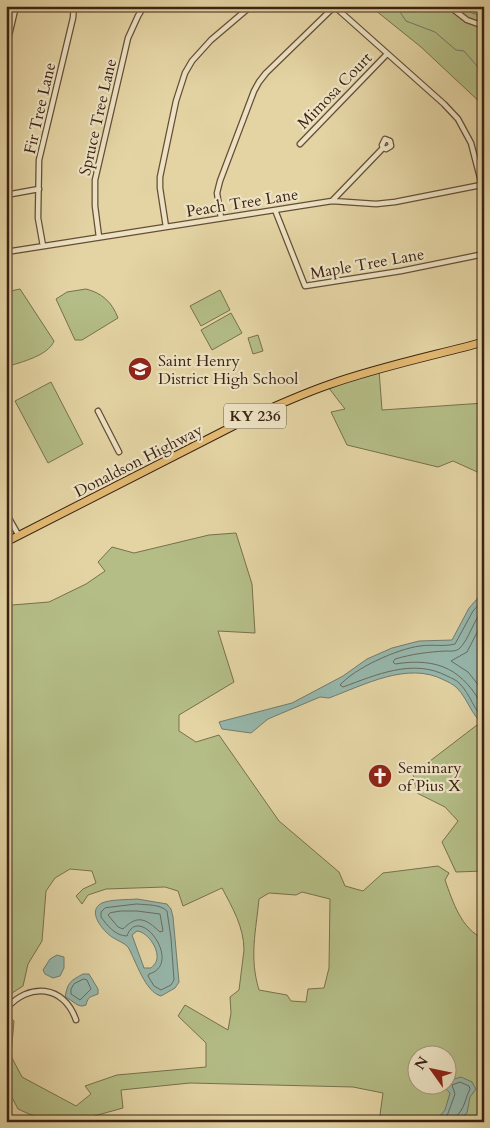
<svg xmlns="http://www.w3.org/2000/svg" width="490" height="1128" font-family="Cardo,serif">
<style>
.green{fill:#b4bd86;stroke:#78704c;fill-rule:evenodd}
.water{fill:#96b7ac;stroke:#727b6f;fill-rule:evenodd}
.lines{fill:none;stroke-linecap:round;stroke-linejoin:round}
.shore{stroke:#686c60;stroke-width:1}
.stream{stroke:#727b6f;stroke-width:1}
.minor-casing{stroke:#654e37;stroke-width:7}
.primary-casing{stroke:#3b2213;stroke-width:9}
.minor{stroke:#ede3c4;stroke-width:4.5}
.primary{stroke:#e2ba72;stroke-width:7}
.labels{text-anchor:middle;stroke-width:4.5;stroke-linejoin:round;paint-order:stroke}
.shield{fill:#ede3c4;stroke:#705c48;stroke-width:1}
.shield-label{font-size:15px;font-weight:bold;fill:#3b2213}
.street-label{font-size:16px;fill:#3b2213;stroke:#ede3c4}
.poi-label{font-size:16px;fill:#3b2213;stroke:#ede3c4;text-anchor:start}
</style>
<rect width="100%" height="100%" fill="#e4d4a4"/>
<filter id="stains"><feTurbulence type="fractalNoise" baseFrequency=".004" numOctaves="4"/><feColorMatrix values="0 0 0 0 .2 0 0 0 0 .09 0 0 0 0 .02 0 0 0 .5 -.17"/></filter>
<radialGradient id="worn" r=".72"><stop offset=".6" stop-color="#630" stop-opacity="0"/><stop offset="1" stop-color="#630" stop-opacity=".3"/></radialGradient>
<path class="green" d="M370,6H463L472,13L484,16V106L421,47Z
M20,289L54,341C48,356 21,362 6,367V292Z
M86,289C102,293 112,302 118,318L82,340H75L56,299L67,292Z
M220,290L230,310L201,326L190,306Z
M231,313L242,333L212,350L201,330Z
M258,335L263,351L253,354L248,338Z
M379,370L382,410L484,403V475L453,461L438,467L347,445L331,412L345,409L328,387Z
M51,382L83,444L48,463L15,401Z
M236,533L252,584L255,633L218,631L234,682L179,715V731L196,742L219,735L279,821L339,872L345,886L363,891L383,873L438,866L449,873L445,880C453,902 461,929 484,939V1122H379L383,1093L353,1087L190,1083L121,1090L123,1108L94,1116L96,1122H38V1118L18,1109L6,1086V1017H10L14,1021L11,1056L22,1077L76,1106L91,1094L85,1086L117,1075L206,1067V1043L178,1016L185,1005L228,1030L231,1013L230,997L239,990L244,950C244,927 232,907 222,888L183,906L178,891L165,887L106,889L88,895L82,904L76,896L83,889L96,883L92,871L70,869L55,878L46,891L42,941L28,964L23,986L9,995L6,984V600L12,605L49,602L86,584L105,571L98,562L112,547L134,553L209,535ZM302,892L330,899L329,968L324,988L308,989L306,1002L291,1001L287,995L259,990C249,957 256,931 259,899L269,893L296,895ZM418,1056H448V1086H418Z
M477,725L484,734V871L456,872L442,842L458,821L445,807L417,793L413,774Z"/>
<path class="water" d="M484,591V725C471,715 468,699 457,688C453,684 448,682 444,680C408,661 364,685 329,698L320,697L268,719L251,733L222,729L219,722L292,703L343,676L367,659L392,648L419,641L452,640L469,608Z
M137,899L167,904L171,909L173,917L179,982L175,988L161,996C145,992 136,961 128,947C123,942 118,941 112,937C103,931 86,911 102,903C112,899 127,900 137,899ZM137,931C148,932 161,951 156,962C155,964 153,966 151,968H144L132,935Z
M57,955L64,957V968L60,976L53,978L45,974L43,970L50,959Z
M83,974H89L98,989V994C91,997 88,996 86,1005C78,1009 73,1000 65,997C68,982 70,981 83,974Z
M461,1077L472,1082L476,1089L470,1097L467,1113L457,1122H443L440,1116L445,1110L450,1093L446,1089L445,1086H448V1081Z"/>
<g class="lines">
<path class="shore" d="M484,599L473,611L455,644C444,647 431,644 420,646C397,649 355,668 340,685L343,687C376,675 413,658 447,676C451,678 457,680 460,684C470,694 475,712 484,719
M484,608C474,619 469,639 460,648C456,652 450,651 445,651C428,652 412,654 395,659L393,662L395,664C439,657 464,670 484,709
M484,619L467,652L451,661L468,672L484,692
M137,904C146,905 160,904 167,911L171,938L174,980L171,985L161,990L154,986L148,976L149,974C184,964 139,902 127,936C115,936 107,925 101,917V912L105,908Z
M121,911H137L160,914L163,931L160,932C146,919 138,914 123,929L118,927L108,915L110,913Z
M84,979L87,980L91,989L80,1000L71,994V989L74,984Z
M447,1122V1116L455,1094L452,1085L460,1082L469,1086L470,1089C466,1096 465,1106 460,1112C457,1116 455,1116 454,1122"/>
<path class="stream" d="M396,6L406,21L435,32L456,50L464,51L484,74"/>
<g class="minor-casing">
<path id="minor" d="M334,6L444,104L458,119L471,143L484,193
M449,6L467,20L484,26
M6,48L16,6
M300,144L387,54
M6,195L39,189
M332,201L383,148L386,149L391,146L390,141L385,139L382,145L383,148
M275,210L305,286L401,271L484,254
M221,218L217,193L220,181L254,91L259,82L266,73L334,7
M166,227L160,188V177L176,101L185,73L192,61L211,40L251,6
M99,237L95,206V180L128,38L138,16L144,6
M43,246L38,218L39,160L73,18L74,6
M6,252L332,201L376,204L395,202L481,185
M98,411L119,452
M6,513L19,536
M6,1009C29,982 64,985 76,1020"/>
</g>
<g class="primary-casing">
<path id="primary" d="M6,542L253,416C278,405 302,394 328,385C378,367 432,356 484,342"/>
</g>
<use href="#minor" class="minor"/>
<use href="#primary" class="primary"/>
</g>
<defs>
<g id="school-disc" transform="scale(1.25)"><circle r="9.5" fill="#8f2418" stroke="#ede3c4"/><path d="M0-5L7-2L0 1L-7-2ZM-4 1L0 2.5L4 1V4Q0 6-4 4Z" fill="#fff"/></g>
<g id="church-disc" transform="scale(1.25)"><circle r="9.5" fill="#8f2418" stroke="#ede3c4"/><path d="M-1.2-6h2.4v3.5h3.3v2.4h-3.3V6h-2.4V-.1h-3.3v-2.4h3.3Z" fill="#fff"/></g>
</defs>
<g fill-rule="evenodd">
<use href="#school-disc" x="140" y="369"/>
<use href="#church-disc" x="380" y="776"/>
</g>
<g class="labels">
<rect class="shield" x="224" y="403.5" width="62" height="25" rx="4"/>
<g class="shield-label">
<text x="255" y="421">KY 236</text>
</g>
<g class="street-label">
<text transform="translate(334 90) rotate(-46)" y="6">Mimosa Court</text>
<text transform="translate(39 108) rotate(-77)" y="6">Fir Tree Lane</text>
<text transform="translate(97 117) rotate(-77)" y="6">Spruce Tree Lane</text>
<text transform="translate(242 202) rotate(-9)" y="6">Peach Tree Lane</text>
<text transform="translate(367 263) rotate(-10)" y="6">Maple Tree Lane</text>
<text transform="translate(138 460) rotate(-27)" y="6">Donaldson Highway</text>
</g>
<g class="poi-label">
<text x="158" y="366">Saint Henry<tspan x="158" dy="18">District High School</tspan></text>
<text x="398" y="773">Seminary<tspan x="398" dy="18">of Pius X</tspan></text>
</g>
</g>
<rect width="490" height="1128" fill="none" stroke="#e4d4a4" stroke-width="25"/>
<rect x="8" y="8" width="475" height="1113" fill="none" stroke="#3b2213" stroke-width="2.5"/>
<rect x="12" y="12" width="465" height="1103" fill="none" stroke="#3b2213"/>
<g transform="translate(432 1070) rotate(303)"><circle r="24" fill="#ede3c4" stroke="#a6967d"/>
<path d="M0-4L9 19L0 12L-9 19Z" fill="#8f2418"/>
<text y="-8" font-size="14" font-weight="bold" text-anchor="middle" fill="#3b2213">N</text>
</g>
<rect width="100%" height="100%" filter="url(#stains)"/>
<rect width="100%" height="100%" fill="url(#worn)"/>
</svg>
